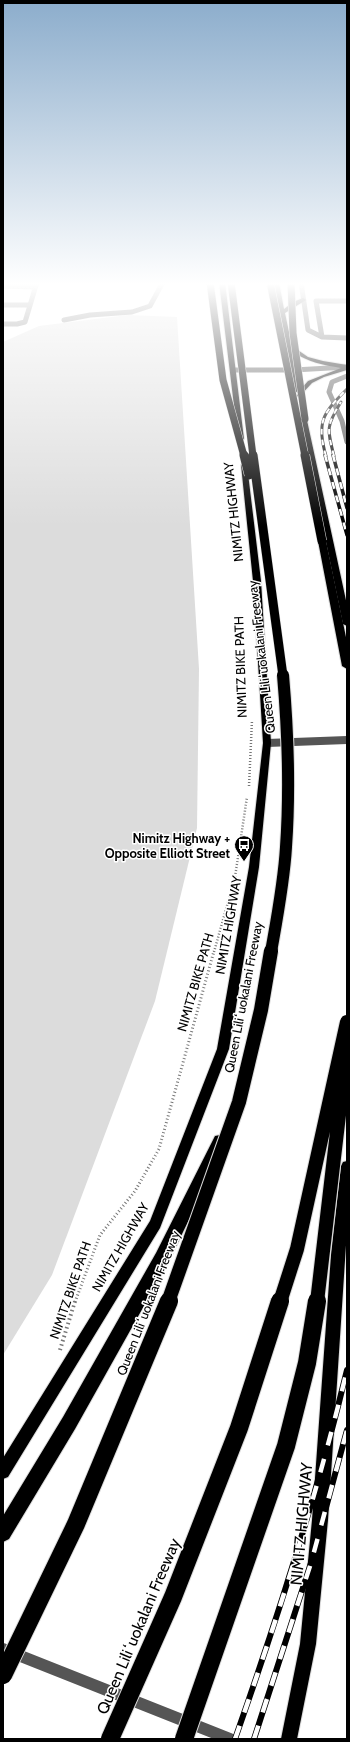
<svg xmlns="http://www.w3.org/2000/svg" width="350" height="1742" font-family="Cabin,sans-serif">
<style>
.green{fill:#dcdcdc}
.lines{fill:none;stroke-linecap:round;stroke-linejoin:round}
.primary-casing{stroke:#dbdbdb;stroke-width:2}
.motorway-casing{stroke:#dbdbdb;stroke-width:2}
.path-far2{stroke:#777;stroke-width:2.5;stroke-dasharray:1 2;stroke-linecap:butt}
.path-far1{stroke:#777;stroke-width:3;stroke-dasharray:1 2.5;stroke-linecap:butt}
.path{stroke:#777;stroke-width:4;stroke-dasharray:1.5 3;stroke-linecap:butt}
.service{stroke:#555;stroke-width:5}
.minor{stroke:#555;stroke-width:5}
.tertiary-far1{stroke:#555;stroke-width:8}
.tertiary{stroke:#555;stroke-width:12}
.primary{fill:#000;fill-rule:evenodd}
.motorway{fill:#000;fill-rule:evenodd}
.rail-far2-casing{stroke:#000;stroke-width:3}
.rail-far1-casing{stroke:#000;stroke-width:3.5}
.rail-casing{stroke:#000;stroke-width:6}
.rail-far2{stroke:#fff;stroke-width:2;stroke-dasharray:5.5;stroke-linecap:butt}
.rail-far1{stroke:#fff;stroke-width:2.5;stroke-dasharray:7;stroke-linecap:butt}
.rail{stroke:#fff;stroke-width:4.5;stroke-dasharray:14;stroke-linecap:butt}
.motorway-bridge-far4-casing{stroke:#dbdbdb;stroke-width:8;stroke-linecap:butt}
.motorway-bridge-far3-casing{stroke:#dbdbdb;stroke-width:10;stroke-linecap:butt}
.motorway-bridge-far2-casing{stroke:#dbdbdb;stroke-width:14;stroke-linecap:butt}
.motorway-bridge-far1-casing{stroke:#dbdbdb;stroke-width:16;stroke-linecap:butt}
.motorway-bridge-casing{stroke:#dbdbdb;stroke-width:20;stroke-linecap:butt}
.motorway-bridge-far4{stroke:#000;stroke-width:7}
.motorway-bridge-far3{stroke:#000;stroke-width:9}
.motorway-bridge-far2{stroke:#000;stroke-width:12}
.motorway-bridge-far1{stroke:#000;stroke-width:14}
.motorway-bridge{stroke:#000;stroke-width:18}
.labels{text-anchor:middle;stroke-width:3;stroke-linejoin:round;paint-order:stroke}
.street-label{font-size:13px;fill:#000;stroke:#fff}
.poi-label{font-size:13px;font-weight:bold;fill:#000;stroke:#fff;text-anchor:end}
.near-street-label{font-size:16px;fill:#000;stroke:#fff}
</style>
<rect width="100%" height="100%" fill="#fff"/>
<path class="green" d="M128,315L177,317L199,669L197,828L155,1001L52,1275L3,1355V342L39,326Z"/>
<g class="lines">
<g class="primary-casing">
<path id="primary" d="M219,282H225L244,439L241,441L238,439Z
M273,282H279L284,309L293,302L303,298L306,300L285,313L292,346L308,357L323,361L347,365V370L324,377L312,383L299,397L297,396L298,393L295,391ZM293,352C308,362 323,365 341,368L308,381L301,389Z
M302,409L305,411L347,605V626L343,624L299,411Z
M244,463L247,465L261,581L271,743L259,867L229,1049L160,1228L8,1477L3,1479V1458L150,1221L217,1049L249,867L263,743L253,581L241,465Z
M347,1161V1230L328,1520L316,1644L297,1739H281L300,1644L312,1520L331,1255L341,1166L343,1162Z"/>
</g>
<g class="motorway-casing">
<path id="motorway" d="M322,538L326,541L347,642V669L342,666L318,541Z
M220,1135L225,1136L227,1141L168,1263L75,1429L9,1539L3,1542V1516L63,1417L156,1253L215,1136Z"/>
</g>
<path class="path-far2" d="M249,786L252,720
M214,952L235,877L247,797"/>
<path class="path-far1" d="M75,1302L100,1235L135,1191L159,1149L214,951"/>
<path class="path" d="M60,1350L75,1301"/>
<path class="service" d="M301,282L308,330L322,337
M347,301H316L322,337L347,338
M64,320L90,315L132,312L150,306L163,282
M347,376L332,382L329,392L342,421L347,442"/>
<path class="minor" d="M3,286L35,287
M3,305H30
M3,324H17L25,322L37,282
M233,370H294L347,367"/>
<path class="tertiary-far1" d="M267,743L347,740"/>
<path class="tertiary" d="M3,1649L230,1739"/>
<use href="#primary" class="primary"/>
<use href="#motorway" class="motorway"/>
<g class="rail-far2-casing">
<path id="rail-far2" d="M326,456C316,422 323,413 347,389
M334,456C327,429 326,426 341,402"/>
</g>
<g class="rail-far1-casing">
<path id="rail-far1" d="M325,455L347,535
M333,455L347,508"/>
</g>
<g class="rail-casing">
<path id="rail" d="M235,1739C278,1617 317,1495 347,1370
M254,1739L311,1563L347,1430"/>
</g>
<use href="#rail-far2" class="rail-far2"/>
<use href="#rail-far1" class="rail-far1"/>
<use href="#rail" class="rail"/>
<g class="motorway-bridge-far4-casing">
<path id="motorway-bridge-far4" d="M210,282L223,380L244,456
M231,282L253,456
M270,282L305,456
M291,282L293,333L305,419"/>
</g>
<g class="motorway-bridge-far3-casing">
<path id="motorway-bridge-far3" d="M244,455L249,475
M253,455L283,676
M305,455L322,541"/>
</g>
<g class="motorway-bridge-far2-casing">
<path id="motorway-bridge-far2" d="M271,952C277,918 284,882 286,847C290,790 288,732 283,675"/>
</g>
<g class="motorway-bridge-far1-casing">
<path id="motorway-bridge-far1" d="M168,1302L239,1102L261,1010L271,951
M280,1302L297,1249L347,1022
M317,1302L345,1064"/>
</g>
<g class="motorway-bridge-casing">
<path id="motorway-bridge" d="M3,1675L76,1524L169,1301
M110,1739L173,1597L239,1428L280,1301
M184,1739L286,1446L307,1363L317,1301"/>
</g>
<use href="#motorway-bridge-far4" class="motorway-bridge-far4"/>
<use href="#motorway-bridge-far3" class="motorway-bridge-far3"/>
<use href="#motorway-bridge-far2" class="motorway-bridge-far2"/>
<use href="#motorway-bridge-far1" class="motorway-bridge-far1"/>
<use href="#motorway-bridge" class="motorway-bridge"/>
</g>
<linearGradient id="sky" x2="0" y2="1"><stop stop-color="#8cadcc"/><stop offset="0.54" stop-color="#fff"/><stop offset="1" stop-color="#fff" stop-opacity="0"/></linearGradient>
<rect width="350" height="526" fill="url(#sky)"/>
<defs>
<g id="bus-pin" transform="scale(1)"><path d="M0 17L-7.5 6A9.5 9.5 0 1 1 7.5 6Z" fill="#000" stroke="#fff"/><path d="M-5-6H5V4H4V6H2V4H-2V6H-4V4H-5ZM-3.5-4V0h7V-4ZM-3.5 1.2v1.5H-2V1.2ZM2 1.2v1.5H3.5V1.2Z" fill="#fff"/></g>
</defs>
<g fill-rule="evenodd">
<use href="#bus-pin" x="244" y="845"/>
</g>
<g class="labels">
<g class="street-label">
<text transform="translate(233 512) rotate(-96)" y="5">NIMITZ HIGHWAY</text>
<text transform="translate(261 657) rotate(-97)" y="5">Queen Liliʻuokalani Freeway</text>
<text transform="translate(240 667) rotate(-92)" y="5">NIMITZ BIKE PATH</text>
<text transform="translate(228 925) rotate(-80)" y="5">NIMITZ HIGHWAY</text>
<text transform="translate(195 982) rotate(-74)" y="5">NIMITZ BIKE PATH</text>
<text transform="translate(243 997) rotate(-79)" y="5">Queen Liliʻuokalani Freeway</text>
<text transform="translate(120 1247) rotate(-60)" y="5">NIMITZ HIGHWAY</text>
<text transform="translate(70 1290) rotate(-71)" y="5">NIMITZ BIKE PATH</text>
<text transform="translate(148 1303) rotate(-69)" y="5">Queen Liliʻuokalani Freeway</text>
</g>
<g class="poi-label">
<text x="230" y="843">Nimitz Highway +<tspan x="230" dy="15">Opposite Elliott Street</tspan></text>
</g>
<g class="near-street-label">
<text transform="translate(301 1524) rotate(-85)" y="6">NIMITZ HIGHWAY</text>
<text transform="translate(138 1626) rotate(-67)" y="6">Queen Liliʻuokalani Freeway</text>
</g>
</g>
<rect width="350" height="1742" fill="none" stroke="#000000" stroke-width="8"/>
</svg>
